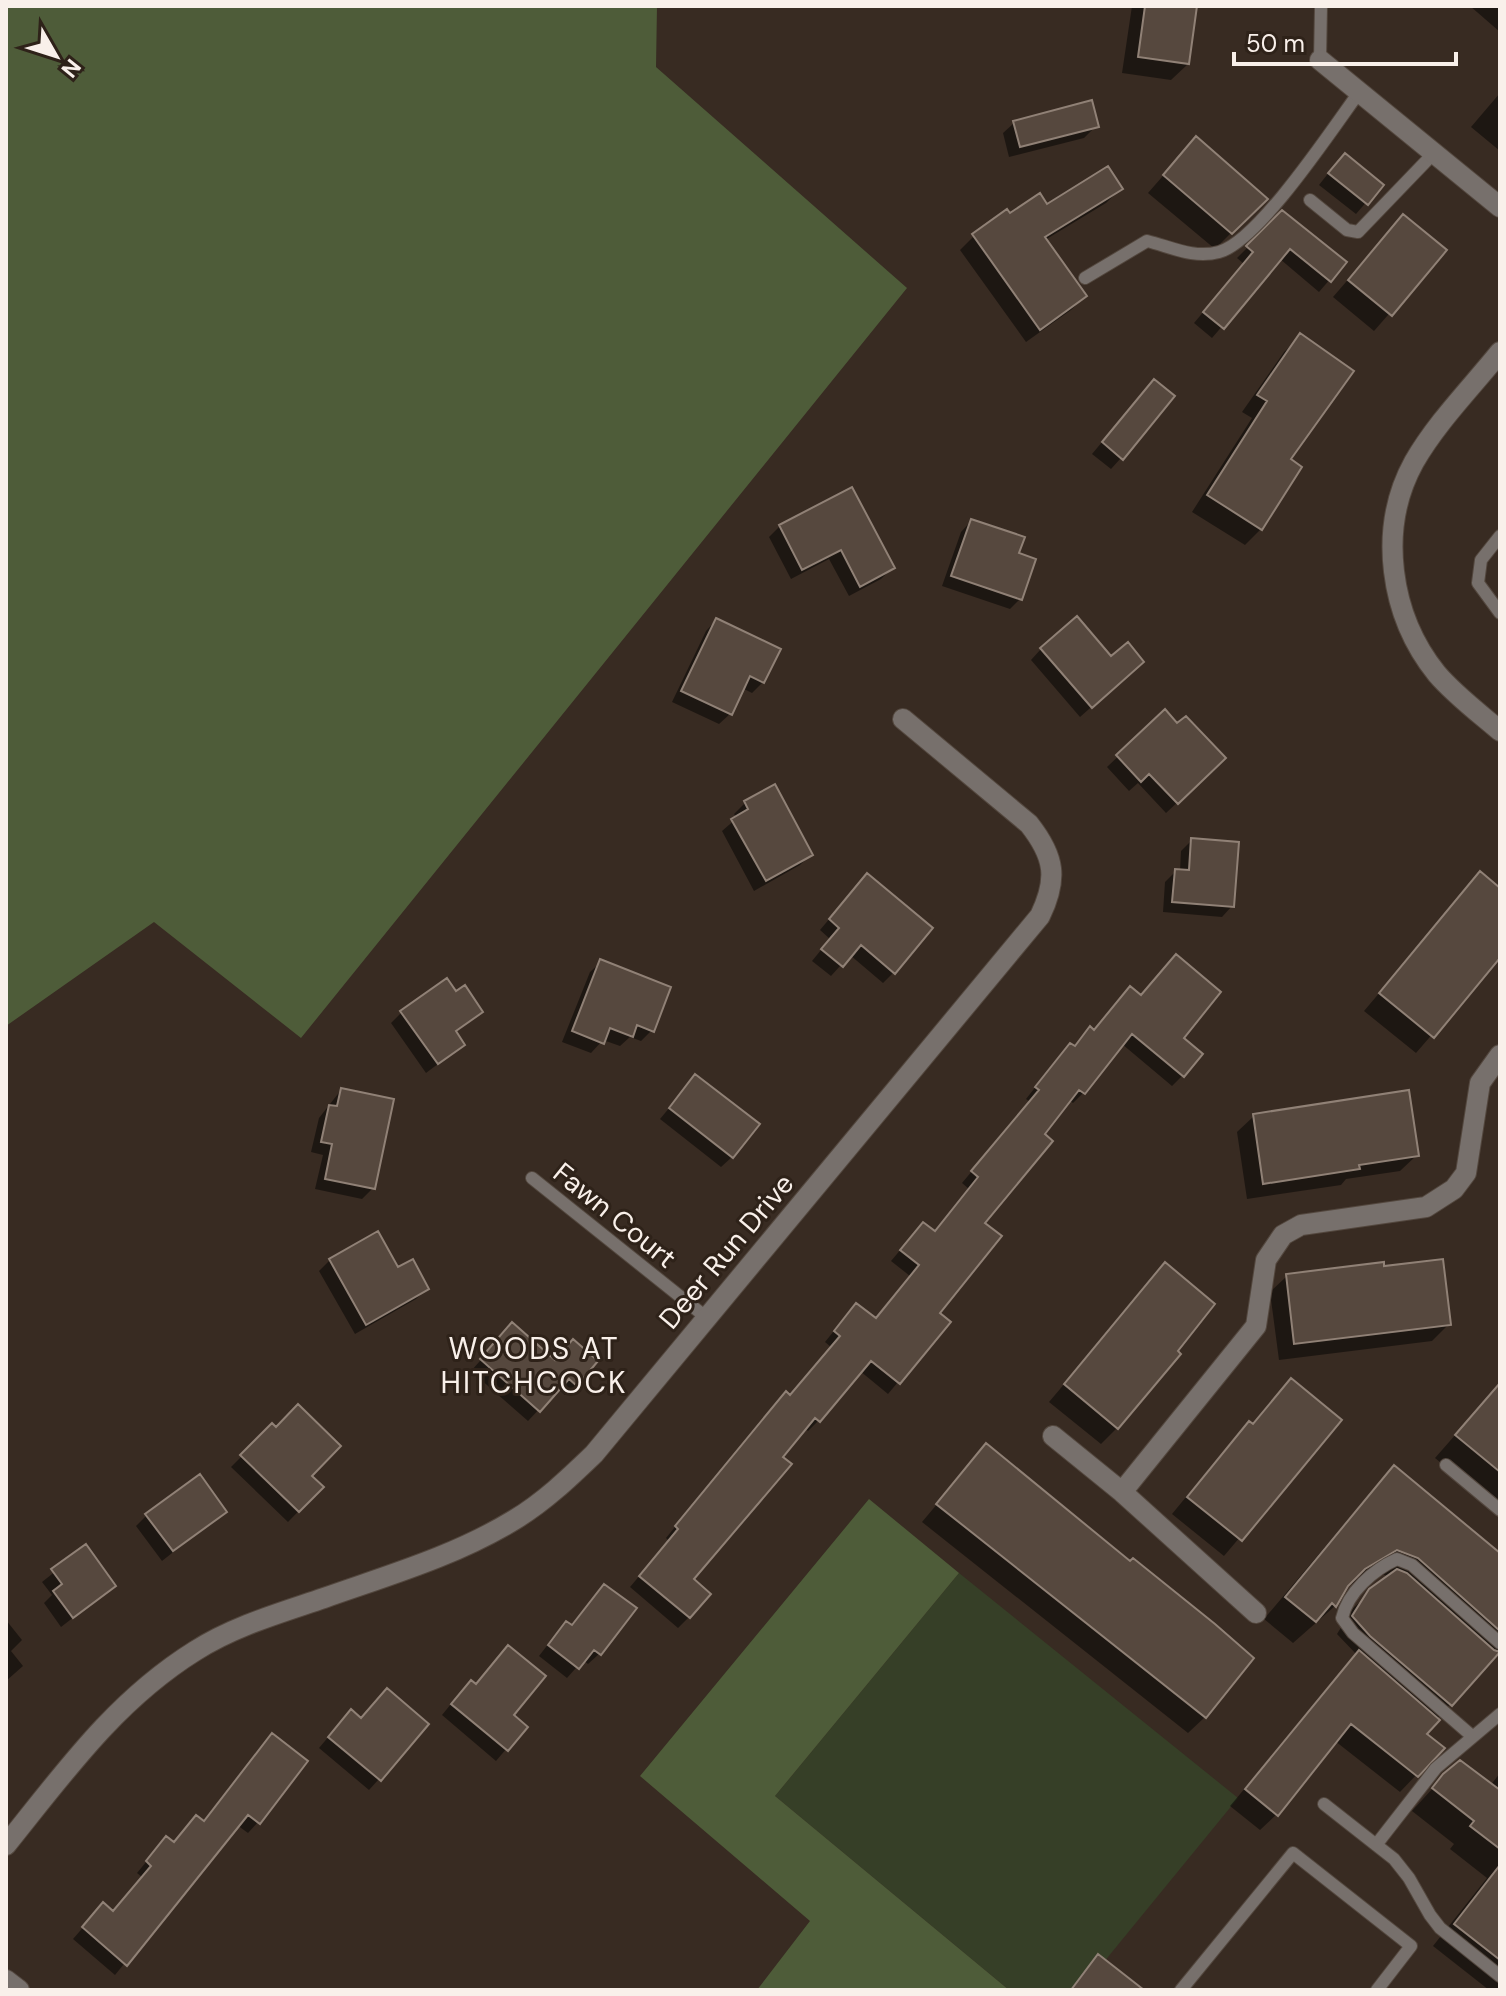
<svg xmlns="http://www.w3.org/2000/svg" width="1506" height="1996" font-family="'DM Sans',sans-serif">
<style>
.green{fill:#363f27}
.forest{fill:#4e5c39}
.shadow{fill:#0007}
.building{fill:#56483e;stroke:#908176;stroke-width:2}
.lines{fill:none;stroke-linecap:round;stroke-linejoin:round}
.service-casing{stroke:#53473e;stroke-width:14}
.minor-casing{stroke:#53473e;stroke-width:22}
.tertiary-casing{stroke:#53473e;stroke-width:22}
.service{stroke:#77706c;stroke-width:12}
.minor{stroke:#77706c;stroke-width:20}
.tertiary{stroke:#77706c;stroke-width:20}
.labels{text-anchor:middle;stroke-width:6;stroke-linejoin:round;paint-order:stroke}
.street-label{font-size:28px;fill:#f9f0ea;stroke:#2e2219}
.neighbourhood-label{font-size:30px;letter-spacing:2px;fill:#f9f0ea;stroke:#2e2219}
</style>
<rect width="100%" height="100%" fill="#382b22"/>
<path class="green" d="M959,1573L1238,1798L1081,1990H1009L775,1796Z"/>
<path class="forest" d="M6,6H657L656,67L907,288L301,1038L154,922L6,1026Z
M869,1499L959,1573L775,1796L1009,1990H757L810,1921L640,1776Z"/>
<path class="shadow" d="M1132,6H1195L1188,64L1171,80L1122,73Z
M1470,6H1500V32Z
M1500,93V151L1471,127Z
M1014,123L1095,127L1084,138L1009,157L1003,133Z
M1196,138L1265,199L1215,249L1148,193Z
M1334,166L1381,185L1356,214L1319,185Z
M1120,189L1106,203L1045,240L1085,296L1071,310L1026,342L960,250L974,236L1047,207Z
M1282,213L1344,263L1319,292L1280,259L1212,338L1194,323L1244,264L1237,258Z
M1403,216L1444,251L1374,331L1333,297Z
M1301,336L1261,529L1245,545L1192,512L1252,418L1242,412L1284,352Z
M1144,392L1121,458L1111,469L1092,454Z
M971,521L1017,555L1020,599L1010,609L942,586L961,532Z
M780,526L892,568L881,579L849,596L829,559L791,579L769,537Z
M716,620L763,682L752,693L742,688L730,714L719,724L672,702L706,631Z
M1041,649L1111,659L1131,672L1080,717L1031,660Z
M1165,712L1213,769L1166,813L1138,783L1129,791L1107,767Z
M745,803L811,854L800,865L754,891L722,831L737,818L734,814Z
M1192,840L1232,906L1222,917L1163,912L1165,882L1176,871L1180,872L1181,851Z
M1480,874L1500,891V948L1494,963L1416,1053L1364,1011Z
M857,886L894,972L883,983L850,955L831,976L812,961L830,939L820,930Z
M601,962L652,1030L641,1041L630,1037L620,1046L603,1040L591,1053L562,1042L590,972Z
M455,994L481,1012L455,1033L463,1045L426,1073L391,1023L402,1012Z
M1120,999L1181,1039L1183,1075L1172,1086L1122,1044L1083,1093L1073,1103L1069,1100L982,1223L938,1314L948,1322L888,1394L860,1371L818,1421L808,1431L804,1428L691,1580L689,1617L678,1628L630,1587L669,1541L666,1538L764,1418L789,1396L831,1347L825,1342L846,1316L875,1320L910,1276L891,1261L913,1235L934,1233L969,1189L962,1183L1030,1102L1026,1099L1060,1056L1070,1045L1073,1048L1090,1029L1093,1032Z
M695,1077L732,1157L721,1167L660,1119Z
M341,1090L373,1188L362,1199L315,1189L323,1155L311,1152L319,1118Z
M1254,1116L1417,1155L1400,1171L1346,1179L1341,1185L1247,1199L1237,1132Z
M377,1233L398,1270L427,1288L416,1299L355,1334L319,1271L330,1260Z
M1165,1265L1117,1428L1101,1444L1049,1402Z
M1287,1276L1449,1324L1432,1341L1279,1360L1270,1292Z
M512,1325L576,1385L565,1395L558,1389L528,1421L471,1371Z
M1291,1380L1339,1420L1224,1556L1172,1514L1233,1440L1250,1423L1251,1425Z
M1500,1384V1511L1435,1458Z
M272,1426L309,1476L321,1488L288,1522L231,1467Z
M986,1446L1130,1563L1205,1717L1188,1733L922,1522Z
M1394,1468L1500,1555V1647L1424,1734L1442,1748L1400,1792L1335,1741L1277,1814L1260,1830L1230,1806L1357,1655L1337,1634L1353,1608L1390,1577L1374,1571L1345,1588L1335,1606L1293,1643L1264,1619L1373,1490Z
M225,1511L162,1561L136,1526L147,1515Z
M86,1547L114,1586L61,1627L44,1603L52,1595L42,1582Z
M604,1586L634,1609L599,1654L588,1664L583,1660L567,1678L539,1656L556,1634L567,1624L570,1627Z
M6,1620L22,1640L11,1651L23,1666L6,1681Z
M497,1658L511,1715L525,1727L496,1761L442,1715L460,1693L475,1685Z
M361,1720L379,1779L369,1790L319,1748L341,1722Z
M272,1736L258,1822L248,1833L237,1825L115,1975L73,1939L93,1916L112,1913L142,1877L137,1873L166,1838L173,1844L196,1817L203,1823Z
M1500,1773V1990H1489L1433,1946L1487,1878L1450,1849L1454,1844L1412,1811L1444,1776L1490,1786Z"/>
<path class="building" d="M1145,6H1197L1189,64L1138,57Z
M1092,100L1099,127L1020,147L1013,121Z
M1196,136L1268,199L1232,234L1163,175Z
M1345,153L1384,185L1368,205L1328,173Z
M1108,166L1123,189L1045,237L1087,296L1040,330L972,234L1007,209L1010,213L1040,193L1047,204Z
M1282,210L1347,262L1331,282L1290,249L1224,329L1203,312L1253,252L1246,246Z
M1403,214L1447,250L1392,316L1348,280Z
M1300,333L1354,371L1291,459L1302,467L1262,530L1207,495L1267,401L1257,395Z
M1154,379L1175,396L1123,460L1102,442Z
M852,487L895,568L860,587L841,550L802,570L779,525Z
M971,519L1025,537L1019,553L1036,559L1022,600L951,576Z
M1077,616L1111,656L1128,642L1144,662L1092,708L1040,648Z
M716,618L781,649L764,683L750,676L732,715L681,691Z
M1165,709L1177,723L1186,716L1226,758L1178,804L1149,774L1141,782L1116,755Z
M775,784L813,855L766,881L731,819L748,809L744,801Z
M1191,838L1239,842L1234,907L1172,902L1175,869L1189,870Z
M1480,871L1500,888V958L1434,1038L1379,993Z
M867,873L933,928L895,974L861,945L843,967L821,949L839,928L829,919Z
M1176,954L1221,992L1184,1038L1203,1054L1184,1077L1132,1034L1085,1094L1079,1090L1045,1134L1053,1141L985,1223L1002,1236L940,1313L951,1322L900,1384L871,1361L820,1422L815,1418L783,1457L792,1464L694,1579L711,1594L690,1618L639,1576L678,1529L675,1526L786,1391L790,1395L840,1336L834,1331L856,1303L876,1318L919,1265L900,1250L923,1222L935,1231L978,1177L971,1171L1039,1090L1035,1087L1070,1043L1075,1046L1090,1026L1094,1030L1130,986L1141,995Z
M600,959L671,987L654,1032L637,1025L633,1037L610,1028L604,1044L572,1031Z
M447,978L456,991L465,985L483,1012L456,1031L465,1045L438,1064L400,1011Z
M695,1074L760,1124L733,1158L669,1108Z
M341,1088L394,1099L375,1189L325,1179L332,1144L321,1142L329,1105L337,1106Z
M1409,1090L1419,1156L1359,1165L1360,1169L1263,1184L1253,1114Z
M378,1231L398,1267L413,1259L429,1289L366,1325L329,1259Z
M1443,1259L1451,1325L1294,1344L1286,1274L1384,1262V1266Z
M1165,1262L1215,1304L1178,1351L1181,1354L1118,1429L1064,1384Z
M512,1322L555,1360L573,1339L598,1361L577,1386L569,1379L540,1412L480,1359Z
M1291,1378L1342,1420L1242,1541L1187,1497L1249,1421L1253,1424Z
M1500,1383V1472L1455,1435Z
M298,1404L341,1446L312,1476L324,1487L299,1512L240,1455L272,1423L276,1427Z
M986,1443L1130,1561L1133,1558L1215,1624L1254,1658L1206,1718L936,1504Z
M1394,1465L1500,1553V1631L1418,1558L1397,1550L1365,1569L1348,1586L1336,1607L1332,1603L1316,1622L1285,1597Z
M200,1474L227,1512L173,1551L145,1514Z
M86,1544L116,1586L73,1618L53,1591L62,1584L51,1569Z
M1397,1569L1407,1573L1494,1650L1500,1652L1452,1706L1370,1636L1352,1616L1369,1589Z
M604,1584L637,1608L601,1655L594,1650L579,1669L548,1645L566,1621L572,1625Z
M508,1645L546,1676L514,1715L528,1727L508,1751L451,1704L471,1680L476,1684Z
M1359,1650L1440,1720L1427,1734L1445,1748L1418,1777L1351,1724L1278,1816L1245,1789Z
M387,1688L429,1724L381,1781L328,1737L351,1709L361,1718Z
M272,1733L308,1761L260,1824L248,1815L127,1966L82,1927L103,1902L113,1911L151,1866L146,1861L166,1836L174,1842L196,1815L204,1821Z
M1460,1760L1500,1790V1849L1470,1826L1474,1821L1432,1788L1443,1774Z
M1500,1865V1960L1454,1924Z
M1098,1954L1144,1990H1071Z"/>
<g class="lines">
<g class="service-casing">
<path id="service" d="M1320,60L1321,6
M1310,200L1347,230L1358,232L1434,153
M1085,278L1147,241C1171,247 1194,259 1219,252C1258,242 1333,128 1360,91
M1500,536L1481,560L1478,583L1500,613
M532,1178L707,1318
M1446,1465L1500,1510
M1472,1736L1353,1633L1342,1618C1348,1592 1373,1570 1397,1559L1412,1565L1500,1643
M1324,1804L1394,1859L1409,1878L1430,1915L1440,1928L1500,1976
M1376,1845L1436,1768L1500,1714
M1181,1990L1293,1853L1411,1946L1377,1990"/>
</g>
<g class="minor-casing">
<path id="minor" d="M1320,60L1500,207
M1500,352C1471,388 1437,422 1414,462C1377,529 1390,616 1437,674C1455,695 1479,713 1500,731
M1053,1436L1122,1492
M1256,1613L1122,1492L1256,1326L1266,1260L1283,1235L1301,1225L1426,1207L1454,1189L1466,1173L1480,1083L1500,1055
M6,1845C64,1773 115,1701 195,1651C234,1626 280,1613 324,1598C389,1575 455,1556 514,1520C544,1502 569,1478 594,1454L1040,916C1058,879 1055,857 1029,824L903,719"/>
</g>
<g class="tertiary-casing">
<path id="tertiary" d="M6,1980L19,1990"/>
</g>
<use href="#service" class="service"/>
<use href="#minor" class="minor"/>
<use href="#tertiary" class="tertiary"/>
</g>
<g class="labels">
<g class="street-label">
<text transform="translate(615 1215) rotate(39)" y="10">Fawn Court</text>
<text transform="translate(726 1251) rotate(-50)" y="10">Deer Run Drive</text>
</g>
<g class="neighbourhood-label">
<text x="534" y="1359">WOODS AT<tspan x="534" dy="34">HITCHCOCK</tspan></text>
</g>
</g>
<rect width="1506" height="1996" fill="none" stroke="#f9f0ea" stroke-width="16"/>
<g transform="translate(56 56) rotate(129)" stroke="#2e2219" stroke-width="6" paint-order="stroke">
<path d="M0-6L14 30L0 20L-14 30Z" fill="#f9f0ea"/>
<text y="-12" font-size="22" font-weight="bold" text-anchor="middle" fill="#f9f0ea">N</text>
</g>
<path d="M1234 52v12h222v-12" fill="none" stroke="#f9f0ea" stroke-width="4"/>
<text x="1246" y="52" font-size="24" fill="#f9f0ea" stroke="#2e2219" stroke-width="6" paint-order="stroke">50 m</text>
</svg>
